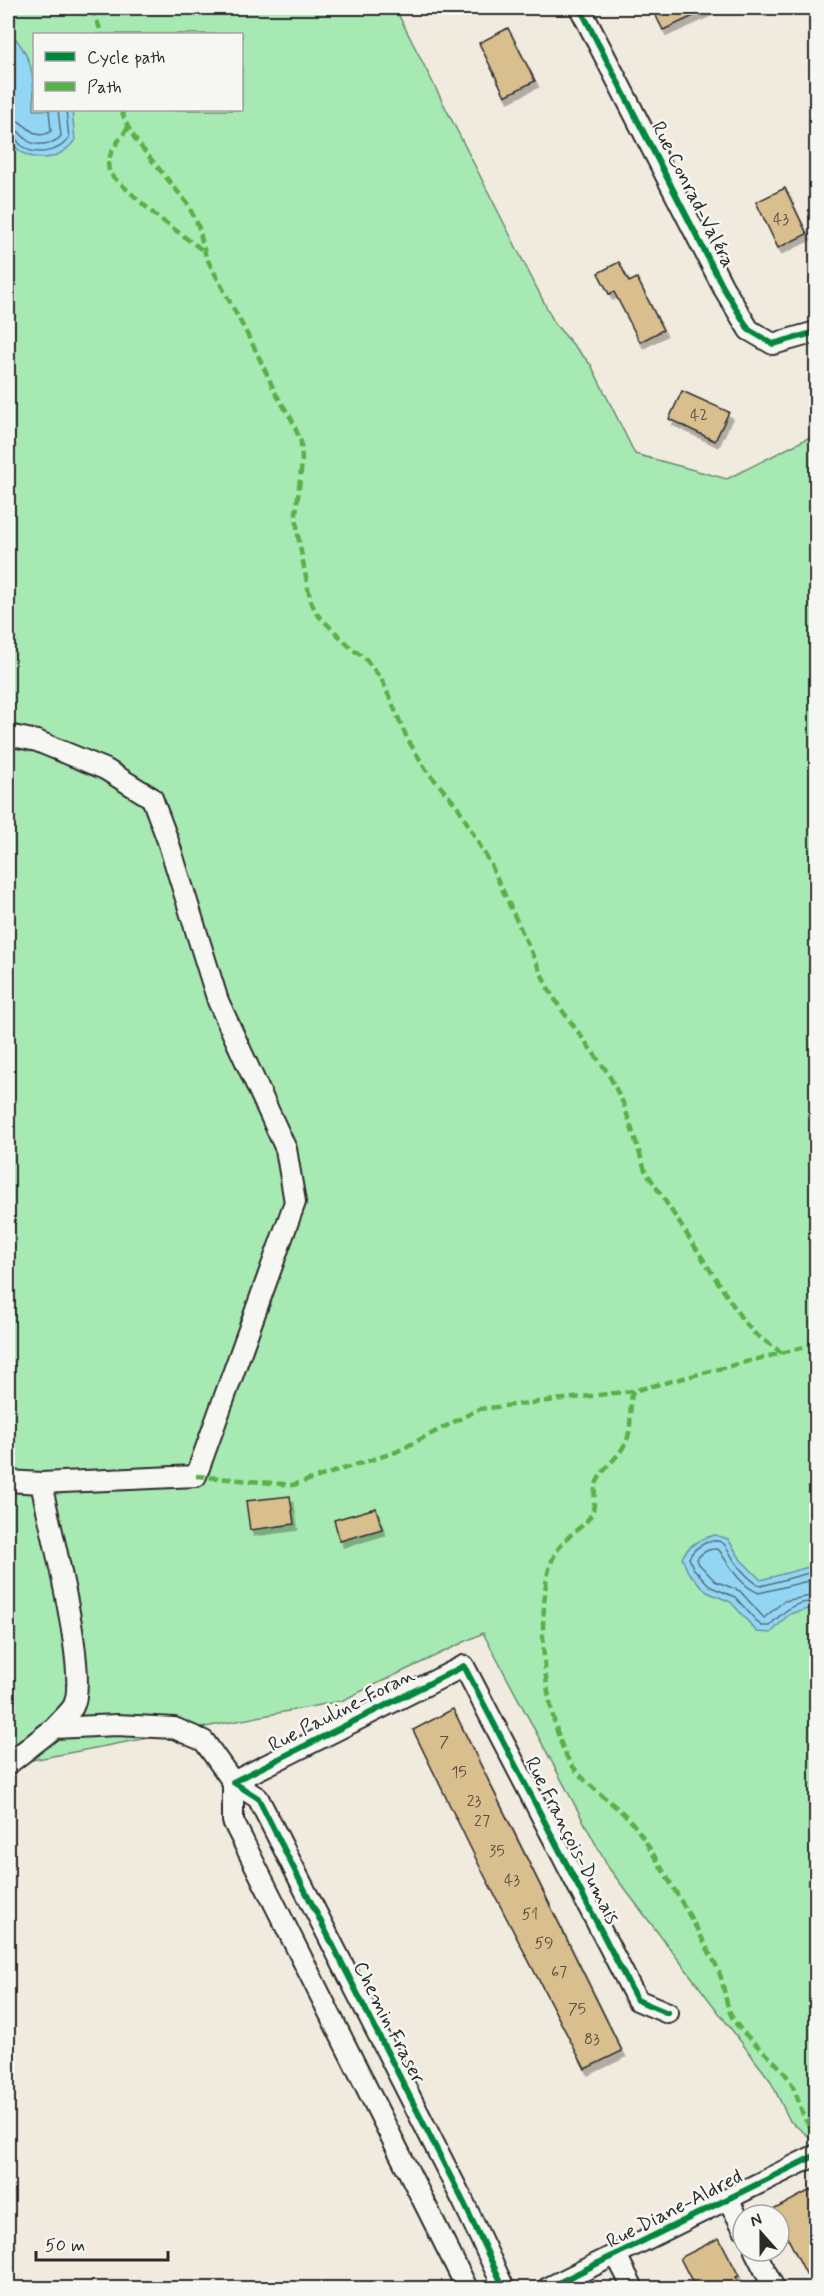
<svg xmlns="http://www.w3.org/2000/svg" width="824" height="2296" font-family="Mynerve,sans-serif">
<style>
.green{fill:#a7e9b3;stroke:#698a6f;stroke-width:1.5;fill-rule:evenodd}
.water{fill:#93d6f4;stroke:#6992a4;stroke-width:1.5}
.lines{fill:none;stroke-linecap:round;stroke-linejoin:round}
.shore{stroke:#556f7b;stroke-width:1.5}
.building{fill:#d9be8e;stroke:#2b2b2b;stroke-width:1.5;filter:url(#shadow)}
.minor-casing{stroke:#2b2b2b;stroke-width:24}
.minor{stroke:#f6f6f2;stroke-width:20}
.quiet{stroke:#56b246;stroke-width:4.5;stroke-dasharray:9 4.5;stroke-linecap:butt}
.cycleway-casing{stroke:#f6f6f2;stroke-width:10}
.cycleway{stroke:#00873e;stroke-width:6}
.labels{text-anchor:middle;stroke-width:5;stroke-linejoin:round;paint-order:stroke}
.number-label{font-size:16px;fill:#565044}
.street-label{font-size:20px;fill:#2b2b2b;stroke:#f6f6f2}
</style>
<defs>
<filter id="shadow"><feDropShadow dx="3.5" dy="6" stdDeviation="0" flood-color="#0004"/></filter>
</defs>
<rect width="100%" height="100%" fill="#f0ebde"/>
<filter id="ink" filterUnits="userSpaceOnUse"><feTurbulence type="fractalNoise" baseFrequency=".0167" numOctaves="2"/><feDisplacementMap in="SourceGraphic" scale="12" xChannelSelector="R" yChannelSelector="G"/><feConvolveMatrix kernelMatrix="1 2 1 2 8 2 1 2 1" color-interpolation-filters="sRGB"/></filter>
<g filter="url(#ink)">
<path class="green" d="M8,8H395L555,324L591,365L635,454L727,479L816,434V2147L813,2140L790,2121L770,2080L608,1867L483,1633L341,1701L32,1760L8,1773ZM34,34H242V110H34Z"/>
<path class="water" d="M8,29C33,57 34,73 34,110H72L75,140C56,165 24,164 8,137Z
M715,1535L728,1539L741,1560L761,1580L816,1565V1612L813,1608L789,1614L771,1633L757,1632L731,1602L707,1592L688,1572L682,1558C689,1544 700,1539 715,1535Z"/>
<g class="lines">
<path class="shore" d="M8,118C27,119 33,144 51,131L49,110
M8,127C19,128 20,135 28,141C37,147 55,144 61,136L58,110
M8,134C16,135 16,141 22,146C35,157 60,152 69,138L66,110
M816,1571L761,1586C751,1581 740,1570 734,1560C731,1556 728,1548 724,1544C713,1535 694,1547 689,1558L693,1568L711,1587L735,1597L761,1626H769C782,1613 796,1599 816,1603
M816,1579L759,1593C740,1586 730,1566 719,1550C711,1547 702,1552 697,1559L699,1564L715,1581L740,1591L764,1618L784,1601L816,1595"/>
</g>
<path class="building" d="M652,8H711L663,30Z
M508,28L535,81L505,96L479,43Z
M785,188L807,234L778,248L756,202Z
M619,262L629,282L637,278L663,330L640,342L614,292L609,294L598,273Z
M682,391L729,412L715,441L669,419Z
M290,1496L294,1524L250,1530L246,1501Z
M376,1508L382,1529L340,1541L334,1520Z
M453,1709L622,2051L585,2069L480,1867L413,1730Z
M816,2187V2289H814L779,2221V2215H776L773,2210Z
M719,2238L739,2276L736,2277L742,2289H696L680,2258Z"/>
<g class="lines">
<g class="minor-casing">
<path id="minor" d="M580,8L723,287L749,330L773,344L816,332
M8,735L37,741L105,769L152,798L168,841L218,1001L286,1149L295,1202L196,1476L41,1483L8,1481
M41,1483C49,1523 90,1676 73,1707C68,1714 60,1721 54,1728L117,1725L174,1728L204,1741L233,1782L258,1798L463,2201L504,2288
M8,1764L54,1728
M233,1782L464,1666L637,2000L668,2013
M233,1782V1821L467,2288
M728,2199L743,2228
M755,2251L774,2288
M616,2255L633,2288
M548,2288L814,2156"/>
</g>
<use href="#minor" class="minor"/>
<path class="quiet" d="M92,8L102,34
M121,110L128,127L137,142L187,203L198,225L206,257L255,349L276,394L292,420L301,442L302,462L296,513L298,536L310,598L316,613L353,650L365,658L382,680L407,738L426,770L458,807L491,865L548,988L559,1006L608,1073L624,1105L645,1170L742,1319L754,1333L782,1353
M128,127C119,142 103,156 110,174L155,215L205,252
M633,1391C628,1408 633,1424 627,1440C620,1457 603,1467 596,1484C593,1494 596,1507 591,1515C584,1527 570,1533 562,1544C547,1561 545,1586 544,1608C540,1651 548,1720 568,1759C582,1783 610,1800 629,1819C637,1828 644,1839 650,1849C673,1887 697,1927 717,1967C726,1986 724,2010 738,2026C753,2045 774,2057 788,2078C801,2097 798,2116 816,2134
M196,1476L293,1485L396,1452L479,1409L633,1391L816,1344"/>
<g class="cycleway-casing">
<path id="cycleway" d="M580,8L723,287L749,330L773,344L816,332
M233,1782L464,1666L637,2000L668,2013
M233,1782L258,1798L463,2201L504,2288
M548,2288L814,2156"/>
</g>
<use href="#cycleway" class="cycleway"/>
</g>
</g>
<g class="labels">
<g class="number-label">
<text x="781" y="224">43</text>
<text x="699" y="420">42</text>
<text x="444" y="1747">7</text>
<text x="459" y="1777">15</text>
<text x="474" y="1806">23</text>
<text x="482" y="1826">27</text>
<text x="497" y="1856">35</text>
<text x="512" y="1885">43</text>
<text x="530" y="1919">51</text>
<text x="544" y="1948">59</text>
<text x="559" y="1977">67</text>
<text x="577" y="2014">75</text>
<text x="592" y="2044">83</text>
</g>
<g class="street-label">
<text transform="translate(694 194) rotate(63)" y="7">Rue Conrad-Valéra</text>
<text transform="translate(341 1709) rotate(-27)" y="7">Rue Pauline-Foran</text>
<text transform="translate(573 1840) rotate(63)" y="7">Rue François-Dumais</text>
<text transform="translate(390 2022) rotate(63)" y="7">Chemin Fraser</text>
<text transform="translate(674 2208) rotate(-27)" y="7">Rue Diane-Aldred</text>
</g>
</g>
<rect width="824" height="2296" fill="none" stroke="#f6f6f2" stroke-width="30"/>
<rect x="15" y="15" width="794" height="2266" fill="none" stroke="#2b2b2b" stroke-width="2" filter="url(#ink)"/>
<rect x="33" y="33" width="210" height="78" fill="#f6f6f2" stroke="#a5a5a2" stroke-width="1.5"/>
<rect x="45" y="52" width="30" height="9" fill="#00873e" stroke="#a5a5a2" stroke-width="1.5"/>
<text x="87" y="63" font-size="18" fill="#2b2b2b">Cycle path</text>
<rect x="45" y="82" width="30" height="9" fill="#56b246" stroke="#a5a5a2" stroke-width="1.5"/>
<text x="87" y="93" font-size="18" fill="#2b2b2b">Path</text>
<g transform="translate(761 2233) rotate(339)"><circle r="28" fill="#f6f6f2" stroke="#a5a5a2" stroke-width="1.5"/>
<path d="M0-4.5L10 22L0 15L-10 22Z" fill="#2b2b2b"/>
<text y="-9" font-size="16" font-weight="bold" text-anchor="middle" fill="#2b2b2b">N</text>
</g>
<path d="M36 2251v9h132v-9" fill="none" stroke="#2b2b2b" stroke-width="3"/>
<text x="45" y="2251" font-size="18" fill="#2b2b2b" stroke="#f6f6f2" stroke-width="4.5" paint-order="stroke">50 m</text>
</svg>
